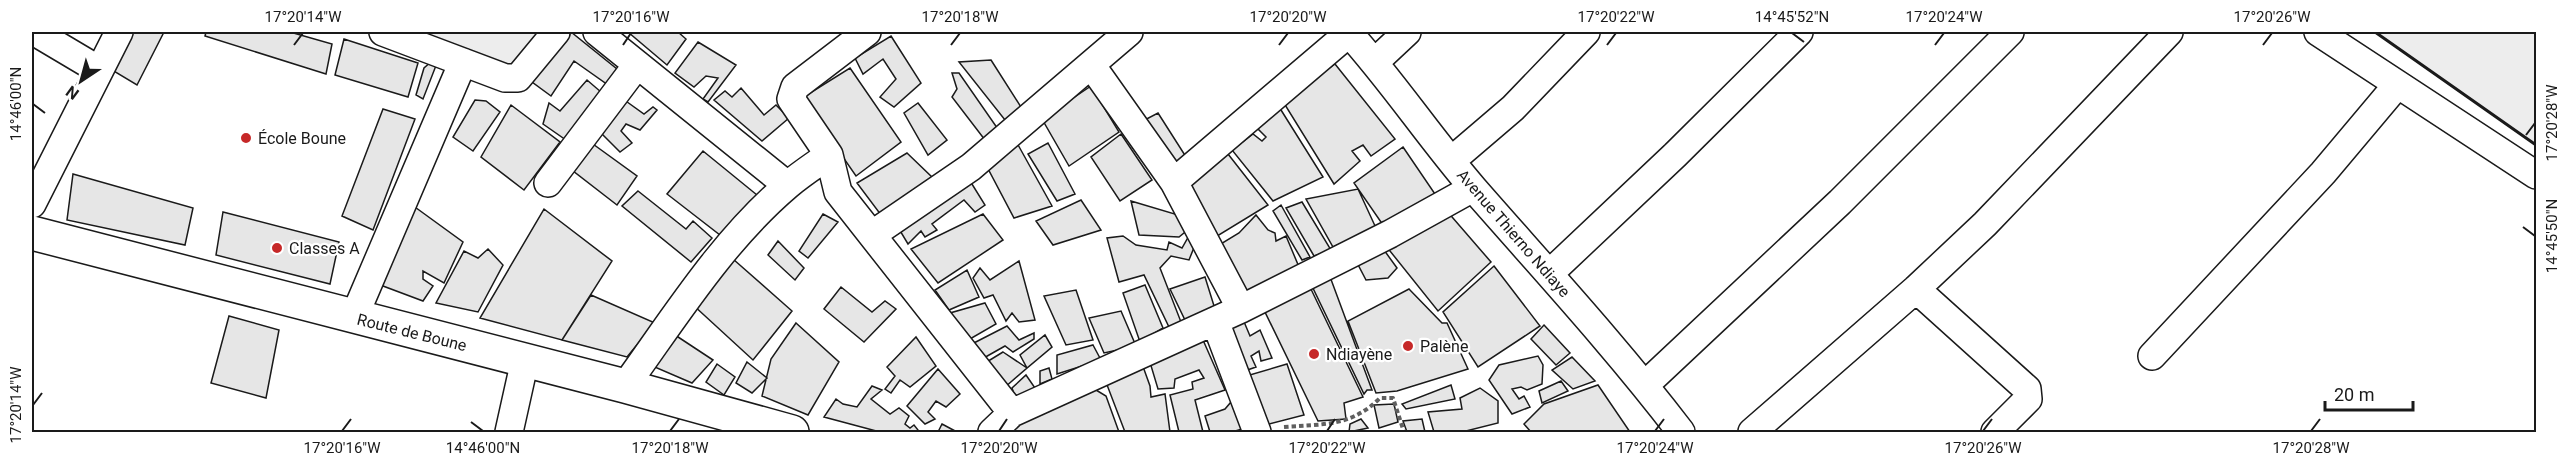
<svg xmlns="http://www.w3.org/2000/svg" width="2568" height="464" font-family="Roboto,sans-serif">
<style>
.built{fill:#ededed;stroke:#6a6a6a;stroke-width:1.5}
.building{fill:#e6e6e6;stroke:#1a1a1a;stroke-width:1.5}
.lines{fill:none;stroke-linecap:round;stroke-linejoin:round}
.minor-casing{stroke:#1a1a1a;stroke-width:30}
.tertiary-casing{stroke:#1a1a1a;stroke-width:36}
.path{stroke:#5f5f5f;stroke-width:4;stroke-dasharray:4.5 3;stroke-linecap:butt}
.minor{stroke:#fff;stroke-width:27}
.tertiary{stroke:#fff;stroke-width:33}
.wall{stroke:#1a1a1a;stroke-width:3}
.ticks{fill:none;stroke:#1a1a1a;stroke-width:2}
.poi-dot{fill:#c62828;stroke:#fff;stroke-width:2}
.labels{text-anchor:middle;stroke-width:4.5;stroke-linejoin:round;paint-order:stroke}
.poi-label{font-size:16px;fill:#1a1a1a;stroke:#fff;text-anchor:start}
.street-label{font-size:16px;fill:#1a1a1a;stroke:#fff}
.neatline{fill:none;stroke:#1a1a1a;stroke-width:2}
.ticks-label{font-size:15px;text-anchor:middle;fill:#1a1a1a}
</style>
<rect width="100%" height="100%" fill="#fff"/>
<path class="built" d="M413,32H541L510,66Z
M2375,32H2536V145Z"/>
<path class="building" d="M125,32H164L137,85L107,67Z
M206,32H290L332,44L326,74L205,36Z
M562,32H571L617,69L611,87L574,61L551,96L528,79Z
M628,32H678L686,39L667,65Z
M891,36L921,83L894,107L880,97L896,79L883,59L863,74L855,58Z
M344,39L418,63L408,97L335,75Z
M698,42L736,65L708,102L703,99L718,78L706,76L694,87L675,73Z
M991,60L1021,107L1005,120L959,62Z
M432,61L437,63L423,99L416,95L424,68Z
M1335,64L1395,139L1371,156L1363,145L1352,151L1360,161L1334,184L1282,100Z
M850,68L901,142L856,176L802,98Z
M952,73H959L1000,132L985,140L952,97L957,89Z
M587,80L601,92L566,140L543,124L549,103L560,111Z
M1091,86L1119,132L1069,166L1042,119Z
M741,88L764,115L776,105L789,118L762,141L714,100L725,91L732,97Z
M623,99L644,114L653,107L657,110L640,130L626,124L621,131L632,143L620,152L597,129Z
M475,100L486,101L500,112L473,151L453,137Z
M1276,102L1323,177L1273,201L1232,150L1253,134L1262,141L1266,137L1251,122Z
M918,103L947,140L928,155L904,113Z
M511,105L560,142L524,190L481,157Z
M383,109L415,119L373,230L342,216Z
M1158,113L1188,160L1167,171L1135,125Z
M1121,134L1152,180L1120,201L1091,157Z
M586,139L637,176L617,205L568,167Z
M1017,143L1052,206L1014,218L985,163Z
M1048,143L1075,194L1057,201L1028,154Z
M1403,147L1435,194L1383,225L1354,183Z
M703,151L757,195L720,235L667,194Z
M907,153L934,179L884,219L857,183Z
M1228,154L1268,205L1214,238L1183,184Z
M73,174L193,208L185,245L67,220Z
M967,176L985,205L975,212L964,200L932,224L937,230L925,237L921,231L908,244L896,224Z
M1358,189L1376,228L1333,247L1306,199Z
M638,191L686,229L693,221L712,238L691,262L622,206Z
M1081,200L1101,230L1053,245L1036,221Z
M1131,201L1185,217L1190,228L1179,237L1139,235Z
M408,202L463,242L444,283L423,271V279L433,286L423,301L375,283Z
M1302,202L1331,250L1314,256L1286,208Z
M1281,205L1310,257L1302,260L1273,211Z
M544,209L612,261L562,340L480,318Z
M1446,210L1491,262L1438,311L1386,246Z
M223,212L339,242L330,284L216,255Z
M823,214L838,222L808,258L799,251Z
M983,214L1003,240L938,283L911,249Z
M1256,215L1268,230L1275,233L1276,241L1286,236L1299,267L1242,296L1219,245L1239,233Z
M1190,234L1197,240L1189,260L1171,256L1160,268L1181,322L1169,327L1144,275L1119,282L1107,238L1123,236L1136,245L1167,250L1169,242L1182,248Z
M778,241L804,268L795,280L768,255Z
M488,249L503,265L478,312L436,303L464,251L478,258Z
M1384,250L1397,268L1388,278L1366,280L1353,255Z
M733,259L792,311L753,360L692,304Z
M1019,261L1035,320L1019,322L1012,313L1006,321L993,295L984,298L973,278L980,268L990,280Z
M1494,266L1540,326L1478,367L1443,312Z
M967,270L979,297L949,310L935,290Z
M1329,274L1372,390H1367L1364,394L1311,284Z
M1205,277L1215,309L1185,320L1170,289Z
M1145,285L1163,328L1140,342L1123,293Z
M1309,285L1363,397L1344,403L1346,419L1318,421L1264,310Z
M841,287L872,312L885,301L896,309L864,342L824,309Z
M1409,289L1442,323H1447L1468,369L1397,391L1376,393L1348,321Z
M1076,290L1093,340L1066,345L1044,296Z
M591,295L655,323L627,357L562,340Z
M985,303L996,324L970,339L950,313Z
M1121,311L1136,346L1104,353L1089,318Z
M229,316L279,330L266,398L211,383Z
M1242,317L1250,336L1260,330L1272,358L1261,361L1259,351L1251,356L1256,367L1233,375L1213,326Z
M796,323L839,362L808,415L762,396L771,359Z
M1544,325L1570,353L1556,365L1531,339Z
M1007,326L1019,340L1034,333V339L1013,352L1005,346L982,359L968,346Z
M672,333L713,360L692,383L650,365Z
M1045,335L1052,347L1027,368L1020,355Z
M916,337L936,366L910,387L900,380L891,393L885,389L895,376L887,367Z
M1203,340L1225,390L1195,400L1203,432H1179L1170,395L1193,389L1192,382L1204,378L1199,370L1175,379L1174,388L1158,389L1149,359Z
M1093,345L1101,360L1057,374V355Z
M1003,352L1027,368L1004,388L985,363Z
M1538,356L1543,365L1542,384L1527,390L1521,387L1512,389L1519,399L1524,396L1530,407L1512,414L1489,380L1499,365Z
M1572,357L1595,381L1573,389L1552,370Z
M1141,361L1150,386L1151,397L1165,394L1170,432H1125L1104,377Z
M747,362L767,378L752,393L736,383Z
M717,364L735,377L724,395L706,382Z
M1287,364L1304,415L1254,428L1236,379Z
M1049,368L1052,379L1040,384V371Z
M938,369L960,394L946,407L936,401L928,412L935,419L925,424L907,406Z
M1026,375L1035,388L1016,400L1012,388Z
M1561,381L1568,391L1542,403L1539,391Z
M1451,385L1455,399L1406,409L1402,404Z
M1598,385L1630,432H1531L1524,424L1544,404Z
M872,386L882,390L871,399L890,414L899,408L909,416L905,424L910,428L914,425L918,430L915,432H880L824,417L836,399L843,404L857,407Z
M1480,388L1498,401V423L1462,432H1434L1428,412L1462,409L1460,398Z
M1096,390L1106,396L1119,432H998L1088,391Z
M1231,402L1242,429L1232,432H1210L1205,416L1225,409Z
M1394,404L1398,422L1379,428L1374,405Z
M1361,419L1368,428L1349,432L1350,424Z
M1422,419L1425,432H1407L1403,421Z
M942,424L957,432H938Z"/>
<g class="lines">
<g class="minor-casing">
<path id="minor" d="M35,32L99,70
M383,32L505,78H518L556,32
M597,32L787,185
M867,32L795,87L791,99L829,155L838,192L1012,413
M1348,32C1393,82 1430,138 1474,189C1544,269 1616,347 1681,432
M2318,32L2536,175
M1376,61L1407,32
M1092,66L1174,182L1241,309
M1451,161L1513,108L1586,32
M1174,182L1349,33
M548,183L637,65
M32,204L119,32
M873,234L971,167L1129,32
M1550,273L1675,155L1799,32
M1916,289L2027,389L2028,399L1995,432
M354,317L463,62
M1215,321L1257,432
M2152,356L2323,173L2397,85
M1645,385L1840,202L2010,32
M625,386C675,317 722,241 788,185C801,174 815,165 829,155
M509,432L525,360
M992,432L1012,413L1241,309L1390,234L1473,188
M1752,432L1916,289L1985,224L2169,32"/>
</g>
<g class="tertiary-casing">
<path id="tertiary" d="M32,233L625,386L792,432"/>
</g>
<path class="path" d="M1284,427C1322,424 1351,427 1380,398H1393L1404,432"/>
<use href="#minor" class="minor"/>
<use href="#tertiary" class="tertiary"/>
<path class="wall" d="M2375,32L2536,145"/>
</g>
<path class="ticks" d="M1792,33L1804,42M294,45L303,33M623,45L631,33M951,45L960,33M1279,45L1288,33M1607,45L1616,33M1935,45L1944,33M2263,45L2272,33M33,104L45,113M2526,135L2535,123M2523,227L2535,236M33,405L42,393M471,422L483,431M342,431L351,419M670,431L679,419M999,431L1007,419M1327,431L1335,419M1655,431L1664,419M1983,431L1992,419M2311,431L2320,419"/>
<g class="poi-dot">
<circle cx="246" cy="138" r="6"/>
<circle cx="277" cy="248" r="6"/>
<circle cx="1408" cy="346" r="6"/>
<circle cx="1314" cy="354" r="6"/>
</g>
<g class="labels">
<g class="poi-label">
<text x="258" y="144">École Boune</text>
<text x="289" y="254">Classes A</text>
<text x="1420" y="352">Palène</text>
<text x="1326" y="360">Ndiayène</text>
</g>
<g class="street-label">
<text transform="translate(1514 233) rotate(49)" y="6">Avenue Thierno Ndiaye</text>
<text transform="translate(412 332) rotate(14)" y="6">Route de Boune</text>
</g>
</g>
<rect width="2568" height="464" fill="none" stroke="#ffffff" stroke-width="66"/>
<g transform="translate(81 81) rotate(216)" stroke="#ffffff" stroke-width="4.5" paint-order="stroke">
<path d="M0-4.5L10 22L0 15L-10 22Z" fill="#1a1a1a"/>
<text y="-9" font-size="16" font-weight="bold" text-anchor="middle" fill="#1a1a1a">N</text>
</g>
<path d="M2325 401v9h88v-9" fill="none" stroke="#1a1a1a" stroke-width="3"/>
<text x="2334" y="401" font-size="18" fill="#1a1a1a" stroke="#ffffff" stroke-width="4.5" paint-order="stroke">20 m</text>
<rect x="33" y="33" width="2502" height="398" class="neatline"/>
<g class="ticks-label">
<text x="303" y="22">17°20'14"W</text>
<text x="631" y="22">17°20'16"W</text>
<text x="960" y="22">17°20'18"W</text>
<text x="1288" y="22">17°20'20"W</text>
<text x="1616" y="22">17°20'22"W</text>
<text x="1792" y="22">14°45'52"N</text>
<text x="1944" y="22">17°20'24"W</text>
<text x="2272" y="22">17°20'26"W</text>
<text transform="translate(16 104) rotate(-90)" y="5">14°46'00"N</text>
<text transform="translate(2552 123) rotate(-90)" y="5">17°20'28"W</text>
<text transform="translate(2552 236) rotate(-90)" y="5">14°45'50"N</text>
<text transform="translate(16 405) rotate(-90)" y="5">17°20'14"W</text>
<text x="342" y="453">17°20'16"W</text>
<text x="483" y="453">14°46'00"N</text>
<text x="670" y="453">17°20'18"W</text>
<text x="999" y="453">17°20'20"W</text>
<text x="1327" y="453">17°20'22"W</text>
<text x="1655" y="453">17°20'24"W</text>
<text x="1983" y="453">17°20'26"W</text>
<text x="2311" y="453">17°20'28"W</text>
</g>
</svg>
